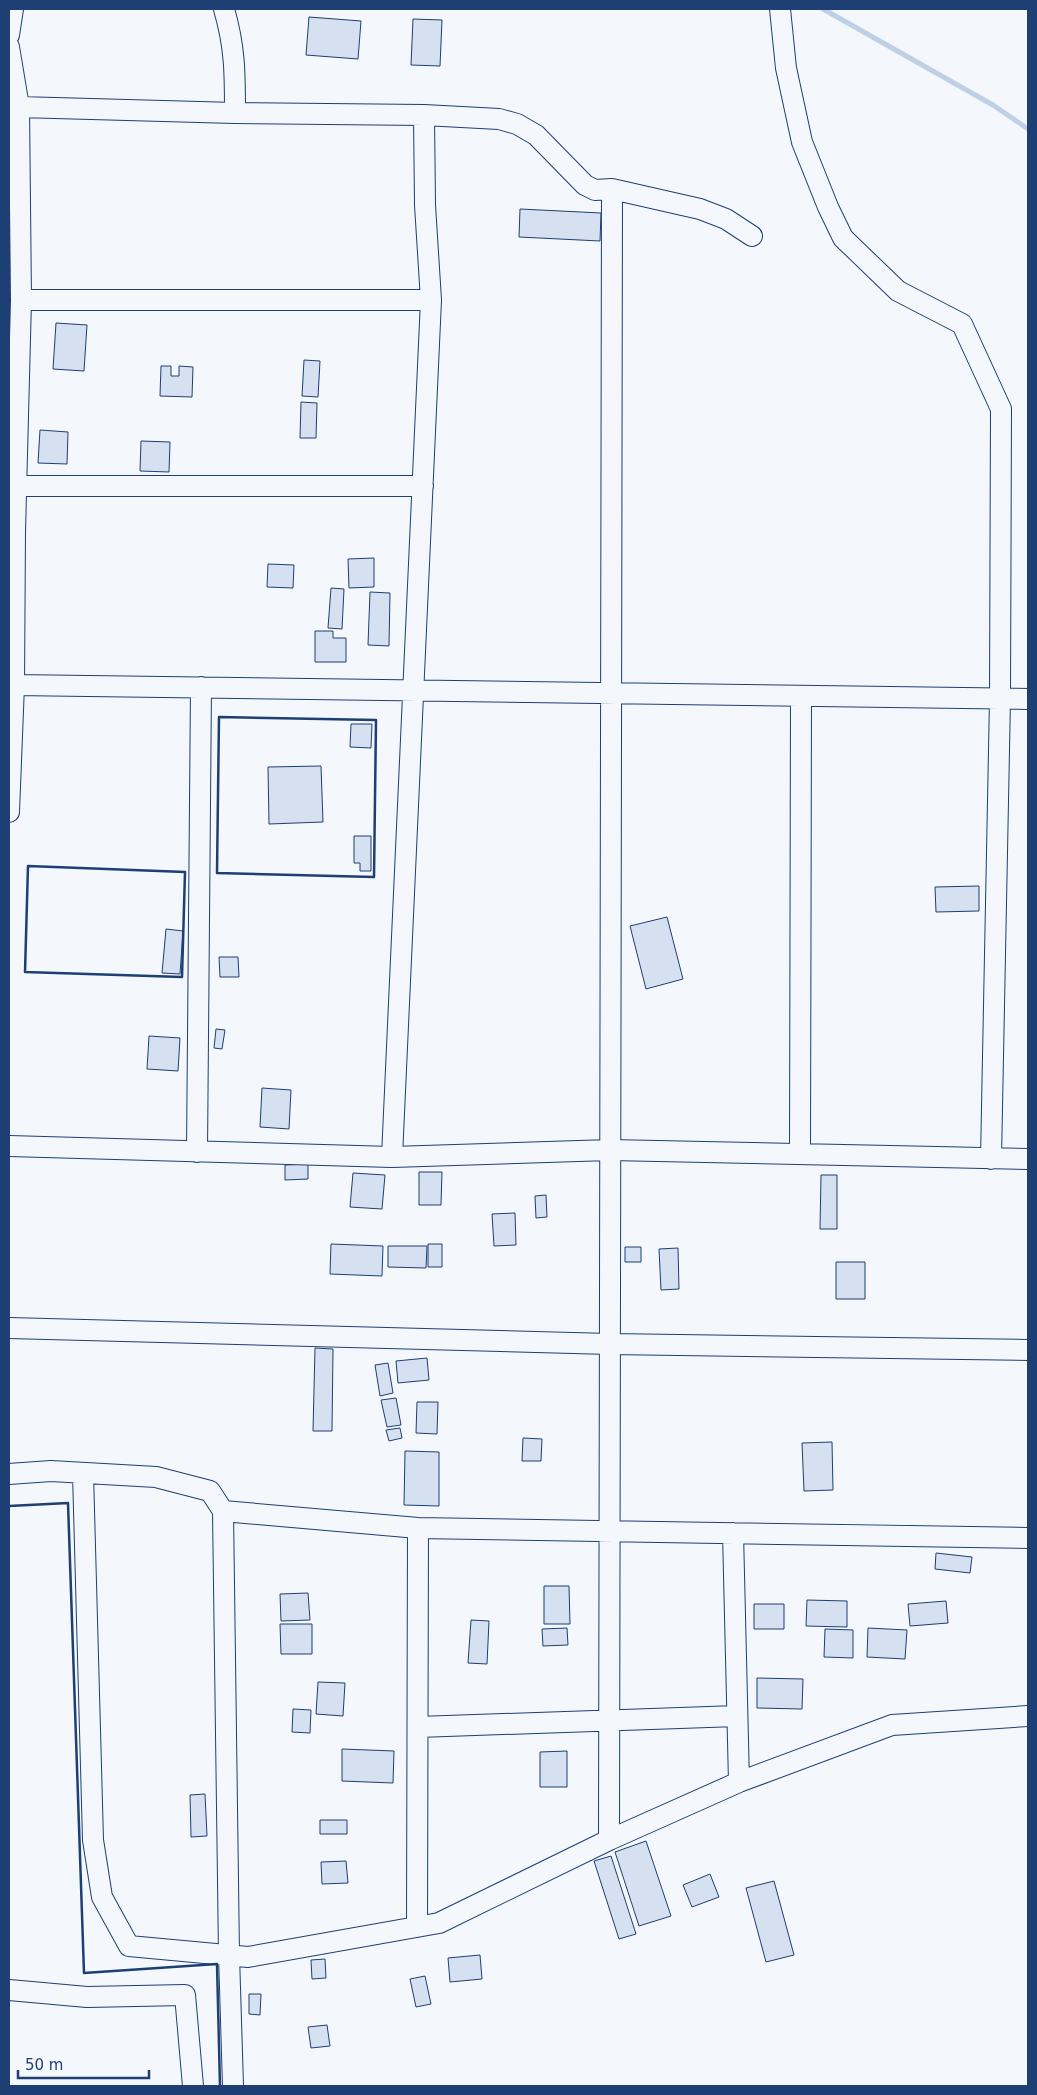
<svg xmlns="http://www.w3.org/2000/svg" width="1037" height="2095" font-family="'DejaVu Sans',sans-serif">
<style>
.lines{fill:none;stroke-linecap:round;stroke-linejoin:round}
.stream{stroke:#bed0e5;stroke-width:5}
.building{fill:#d5e0f0;stroke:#1d3f73}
.minor-casing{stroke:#1d3f73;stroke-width:22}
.minor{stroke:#f4f7fb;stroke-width:20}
.wall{stroke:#1d3f73;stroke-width:2.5}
</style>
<rect width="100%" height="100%" fill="#f4f7fb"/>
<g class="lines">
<path class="stream" d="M823,9L993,105L1028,129"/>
</g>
<path class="building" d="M309,17L361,21L358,59L306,55Z
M413,19L442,20L440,66L411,65Z
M520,209L601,213L600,241L519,237Z
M56,323L87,325L84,371L53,369Z
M304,360L320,361L318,397L302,396Z
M161,366H171V376H179V366L193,367L192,397L160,396Z
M301,402L317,403L316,438H300Z
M40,430L68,432L67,464L38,463Z
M141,441L170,442L169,472L140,471Z
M374,558V587L349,588L348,559Z
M268,564L294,565L293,588L267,587Z
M331,588L344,589L342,629L328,628Z
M370,592L390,593L389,646L368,645Z
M315,631H333V638H346V662H315Z
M351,724H372L371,748L350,747Z
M321,766L323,822L269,824L268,767Z
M354,836H371V871H360V863H354Z
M979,886V911L936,912L935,887Z
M667,917L683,979L646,989L630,926Z
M166,929L183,931L180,974L162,973Z
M219,957H238L239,977H220Z
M216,1029L225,1030L222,1049L214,1048Z
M149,1036L180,1038L178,1071L147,1069Z
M262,1088L291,1090L289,1129L260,1127Z
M308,1164V1179L285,1180V1165Z
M419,1172H442L441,1205H419Z
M353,1173L385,1175L382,1209L350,1207Z
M821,1175H837V1229H820Z
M546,1195L547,1217L536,1218L535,1196Z
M515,1213L516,1245L494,1246L492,1214Z
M331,1244L383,1246L382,1276L330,1274Z
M428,1244H442V1267H428Z
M388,1246H427L426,1268L388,1267Z
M625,1247H641V1262H625Z
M678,1248L679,1289L661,1290L659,1249Z
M836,1262H865V1299H836Z
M315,1348L333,1349L332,1431H313Z
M427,1358L429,1380L398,1383L396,1361Z
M388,1363L393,1393L380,1396L375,1365Z
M396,1398L401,1425L387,1427L381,1400Z
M417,1402H438L437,1434L416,1433Z
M400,1428L402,1438L389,1441L386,1430Z
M523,1438L542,1439L541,1461H522Z
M832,1442L833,1490L804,1491L802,1443Z
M405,1451L439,1452V1506L404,1505Z
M936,1553L972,1557L970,1573L935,1569Z
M544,1586H569L570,1624H544Z
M308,1593L310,1620L281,1621L280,1594Z
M807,1600L847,1601V1627L806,1626Z
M946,1601L948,1623L910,1626L908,1604Z
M754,1604H784V1629H754Z
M471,1620L489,1621L487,1664L468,1663Z
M280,1624H312V1654H281Z
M567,1628L568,1645L543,1646L542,1629Z
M868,1628L907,1630L905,1659L867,1657Z
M825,1629L853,1630V1658L824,1657Z
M757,1678L803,1679L802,1709L757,1708Z
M318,1682L345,1683L343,1716L316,1714Z
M293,1709L311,1710L310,1733L292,1732Z
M342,1749L394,1751L393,1783L342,1781Z
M567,1751V1787H540V1752Z
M205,1794L207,1836L191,1837L190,1795Z
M320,1820H347V1834H320Z
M646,1841L671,1916L639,1926L615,1852Z
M611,1856L636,1934L619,1939L594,1861Z
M346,1861L348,1883L322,1884L321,1862Z
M710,1874L719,1897L692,1907L683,1885Z
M774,1881L794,1955L766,1962L746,1888Z
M480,1955L482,1979L450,1982L448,1958Z
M325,1959L326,1978L312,1979L311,1960Z
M425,1976L431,2004L416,2007L410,1979Z
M249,1994H261L260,2015L249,2014Z
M327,2025L330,2046L311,2048L308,2027Z"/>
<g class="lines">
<g class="minor-casing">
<path id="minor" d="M224,9C235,47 235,73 235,113
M780,9L786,68L802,142L828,207L843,238L898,291L962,324L1001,409L1000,699L991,1159
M9,35L13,9
M9,47L19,107L235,113L424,115L499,119L517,124L536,135L585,185L595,190L612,189L700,209L726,219L752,236
M9,100L19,107L21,300L15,532L14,685L9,812
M21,300H431
M16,486H423
M14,685L1028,699
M9,1146L392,1157L610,1150L1028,1159
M197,1152L201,687
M800,1154L801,696
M392,1157L431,300L425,205L424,115
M9,1328L610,1344L1028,1350
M83,1473L93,1840L102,1897L129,1946L248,1957L439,1923L609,1840L739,1782L892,1725L1028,1716
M9,1474L51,1471L156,1477L210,1491L223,1511L418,1528L1028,1538
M223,1511L229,1955L233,2086
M733,1533L739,1782
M418,1727L737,1716
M609,1840L612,189
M417,1927L418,1528
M9,1990L87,1997L185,1995L193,2086"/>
</g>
<use href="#minor" class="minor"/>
<path class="wall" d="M219,717L376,720L374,877L217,873Z
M28,866L185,872L182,977L25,972Z
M9,1506L68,1503L84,1973L217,1964L220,2086"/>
</g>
<rect width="1037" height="2095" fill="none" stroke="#1d3f73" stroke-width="20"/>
<path d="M18 2070v8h131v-8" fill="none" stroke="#1d3f73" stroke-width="2.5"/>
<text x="25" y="2070" font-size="15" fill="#1d3f73" stroke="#f4f7fb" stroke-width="4" paint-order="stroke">50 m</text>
</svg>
